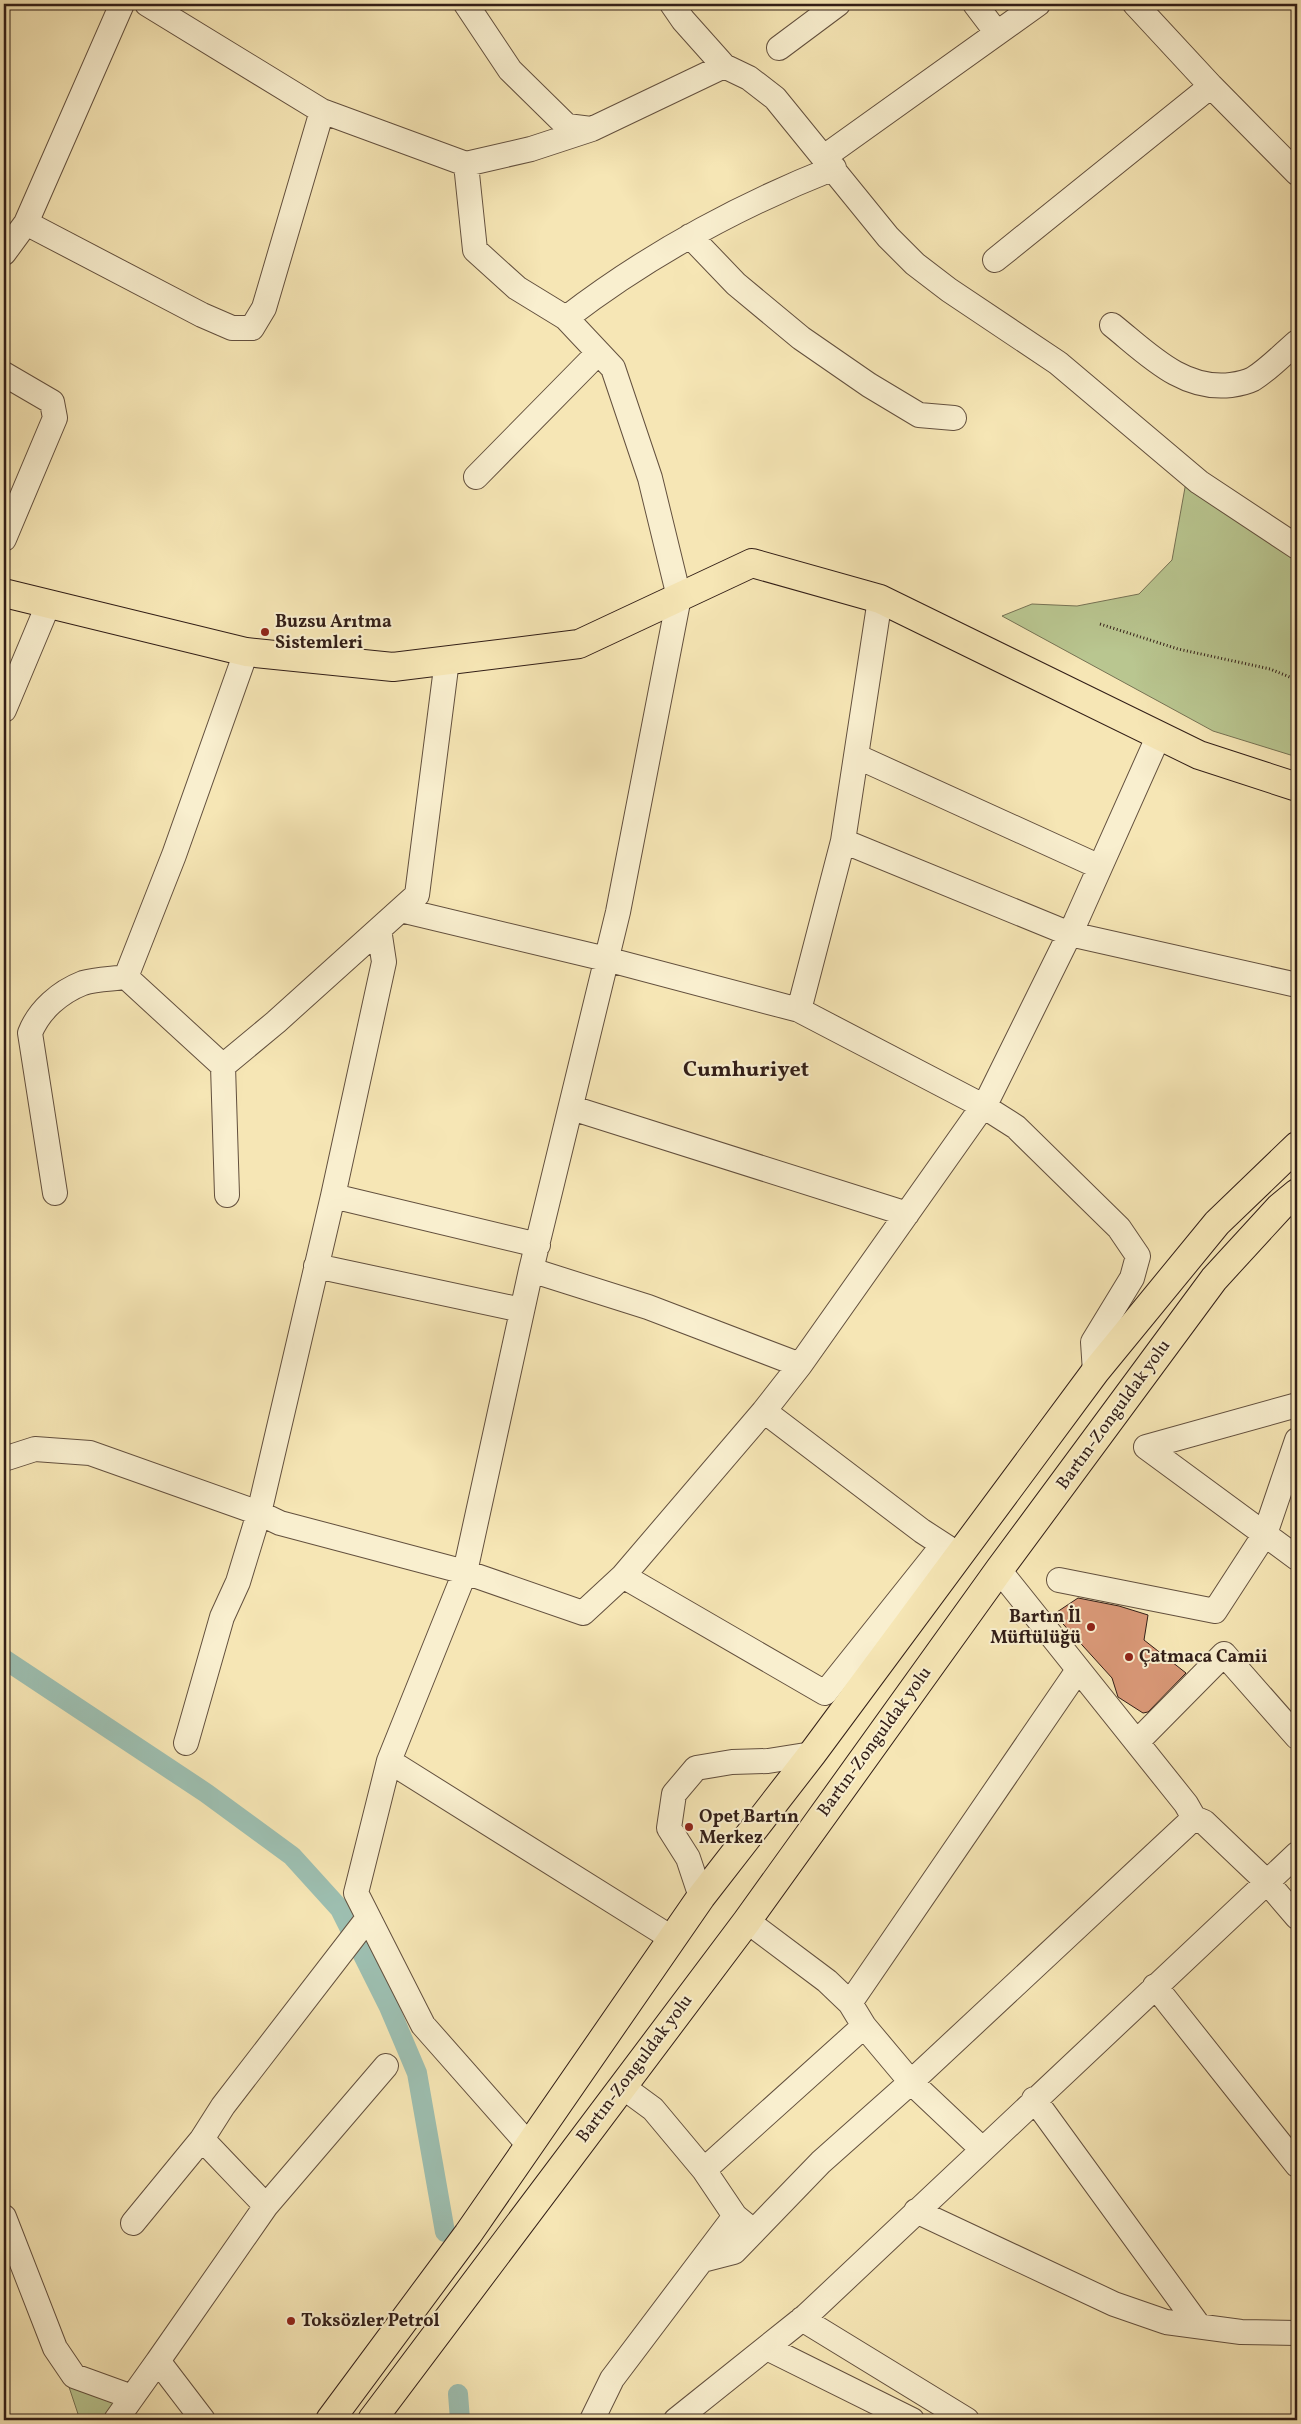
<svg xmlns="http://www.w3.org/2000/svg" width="1301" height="2424" font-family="Vollkorn,serif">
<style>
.green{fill:#b9c690;stroke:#767254}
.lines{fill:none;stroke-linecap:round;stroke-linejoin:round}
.canal{stroke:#9dbfb1;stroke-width:20}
.building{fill:#d99877;stroke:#321e17}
.minor-casing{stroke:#63503e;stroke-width:26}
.major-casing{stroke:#321e17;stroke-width:30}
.highway-casing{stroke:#321e17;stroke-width:30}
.path{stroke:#321e17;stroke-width:3;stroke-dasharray:1 2.5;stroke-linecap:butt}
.minor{stroke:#f9efcf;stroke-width:24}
.major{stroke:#f6e6b5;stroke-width:28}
.highway{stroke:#f6e6b5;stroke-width:28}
.poi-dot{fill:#8f2418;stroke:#f9efcf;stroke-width:2}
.labels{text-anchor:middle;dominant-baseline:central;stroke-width:4;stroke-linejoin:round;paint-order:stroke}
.poi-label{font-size:18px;font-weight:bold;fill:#321e17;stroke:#f9efcf;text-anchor:start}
.street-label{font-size:18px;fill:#321e17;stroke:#f9efcf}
.district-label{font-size:22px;font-weight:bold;fill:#321e17;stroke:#f9efcf}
</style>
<rect width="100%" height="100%" fill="#f6e6b5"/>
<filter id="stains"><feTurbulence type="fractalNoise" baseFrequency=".004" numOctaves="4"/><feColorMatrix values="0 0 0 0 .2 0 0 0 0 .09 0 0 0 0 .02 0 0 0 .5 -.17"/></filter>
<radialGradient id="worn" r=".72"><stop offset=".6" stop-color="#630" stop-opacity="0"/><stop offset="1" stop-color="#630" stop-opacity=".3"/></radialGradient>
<path class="green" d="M1186,482L1297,555V757L1213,731L1002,616L1032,604L1077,606L1139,594L1172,560Z
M67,2381L115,2404L106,2420H80Z"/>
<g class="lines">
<path class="canal" d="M4,1659L206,1793L292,1856L340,1909L389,2007L417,2073L445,2232
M458,2394L460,2420"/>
</g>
<path class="building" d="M1078,1598L1119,1606L1148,1615L1144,1640L1186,1673L1148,1712L1143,1713L1118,1697L1112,1678L1054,1614Z"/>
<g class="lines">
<g class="minor-casing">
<path id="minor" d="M147,4L322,111L466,164L531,149L592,129L724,66
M466,4L510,70L567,126L591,129
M672,4L683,20L724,66L749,78L775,98L888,237L915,264L949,290L1058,363L1199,482L1297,547
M975,4L997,33
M1135,4L1211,86L1297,173
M779,48L838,4
M824,157L1038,4
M466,164L475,250L517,288L566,318L613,368L650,478L679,597L618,912L531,1270L465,1572L389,1761L356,1893L423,2025L528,2144
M26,223L202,315L232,328H252L264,308L322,111
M690,236L736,284L801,338L869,385L919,415L954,418
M4,253L26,223L122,4
M995,260L1211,86
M566,318C648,255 738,206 834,168
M1112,325C1147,353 1182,391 1231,385C1238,384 1247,382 1253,379C1269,369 1283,354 1297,342
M4,374L52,402L55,418L4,539
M476,477L598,353
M880,599L843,841L1070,934L1297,985
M246,652L174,855L126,977L223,1066L276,1022L417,895L447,660
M4,710L48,605
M856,756L1100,867
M843,841L799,1010L983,1106L1016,1127L1119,1228L1138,1256L1132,1278L1093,1342L1095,1372
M401,910L606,959L799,1010
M223,1066L227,1195
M572,1108L907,1214
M55,1193L30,1033C39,1010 60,992 83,983C96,979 113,979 126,977
M333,1196L538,1245
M316,1266L522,1310
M531,1270L648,1307L800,1365L764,1411L922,1531L959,1555
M800,1365L988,1099L1076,921L1159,735
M1146,1447L1297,1558
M1146,1447L1297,1405
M4,1459L35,1449L90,1453L259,1513L280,1523L465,1572L583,1613L623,1576L764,1411
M999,1570L1186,1804L1194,1818L1204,1822L1267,1882L1297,1917
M623,1576L825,1693L943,1545
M1059,1580L1215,1611L1265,1534L1297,1440
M1137,1742L1224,1654L1297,1737
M186,1743L222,1617L238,1582L259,1513L333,1196L384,962L379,929
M389,1761L662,1932
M701,1897L688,1858L669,1828L674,1794L696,1768L732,1762L768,1761L812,1754
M747,1921L827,1981L850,2003L864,2026L911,2082L982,2149
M1155,1986L1297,2165
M850,2003L1078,1670
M623,2087L653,2109L704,2170L735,2216L746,2225
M1034,2099L1199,2326
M704,2170L864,2026
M266,2206L202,2139L223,2106L368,1918
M916,2211L1114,2304L1166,2322L1241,2332L1297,2333
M4,2217L55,2348L74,2376L132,2397
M133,2223L202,2139
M703,2260L734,2252L821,2162L911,2082L1194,1818
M802,2319L967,2420
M767,2348L912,2420
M158,2361L266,2206L386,2066
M116,2420L158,2361L203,2420
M592,2420L612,2379L735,2216
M676,2420L806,2316L1297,1854"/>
</g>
<g class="major-casing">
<path id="major" d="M4,593L246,652L393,667L579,644L752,563L880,599L1199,755L1297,787"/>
</g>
<g class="highway-casing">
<path id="highway" d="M330,2420L468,2234L701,1897L812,1754L1095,1372L1217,1223L1297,1146
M372,2420L747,1921L999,1570L1214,1279L1280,1207L1297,1193"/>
</g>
<path class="path" d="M1100,624L1178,649L1270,669L1297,680"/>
<use href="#minor" class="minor"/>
<use href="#major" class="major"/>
<use href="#highway" class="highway"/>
</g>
<g class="poi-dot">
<circle cx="265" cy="632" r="5"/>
<circle cx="1091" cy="1627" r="5"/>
<circle cx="1129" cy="1657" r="5"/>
<circle cx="689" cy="1827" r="5"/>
<circle cx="291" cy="2321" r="5"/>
</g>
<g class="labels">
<g class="poi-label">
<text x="275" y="622">Buzsu Arıtma<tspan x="275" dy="21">Sistemleri</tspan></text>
<text x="1081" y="1617" text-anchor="end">Bartın İl<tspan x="1081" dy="21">Müftülüğü</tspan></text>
<text x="1139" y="1657">Çatmaca Camii</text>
<text x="699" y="1817">Opet Bartın<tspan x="699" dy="21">Merkez</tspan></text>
<text x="301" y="2321">Toksözler Petrol</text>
</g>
<g class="street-label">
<text transform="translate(1114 1415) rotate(-54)">Bartın-Zonguldak yolu</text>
<text transform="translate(875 1742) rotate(-54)">Bartın-Zonguldak yolu</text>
<text transform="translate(635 2069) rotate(-53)">Bartın-Zonguldak yolu</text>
</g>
<g class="district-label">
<text x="746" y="1070">Cumhuriyet</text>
</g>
</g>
<rect width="1301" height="2424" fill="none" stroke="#f6e6b5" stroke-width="20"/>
<rect x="5" y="5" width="1291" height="2414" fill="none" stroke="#321e17" stroke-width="2.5"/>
<rect x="10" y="10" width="1281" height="2404" fill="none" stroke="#321e17"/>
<rect width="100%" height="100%" filter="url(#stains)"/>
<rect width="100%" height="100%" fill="url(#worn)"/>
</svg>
